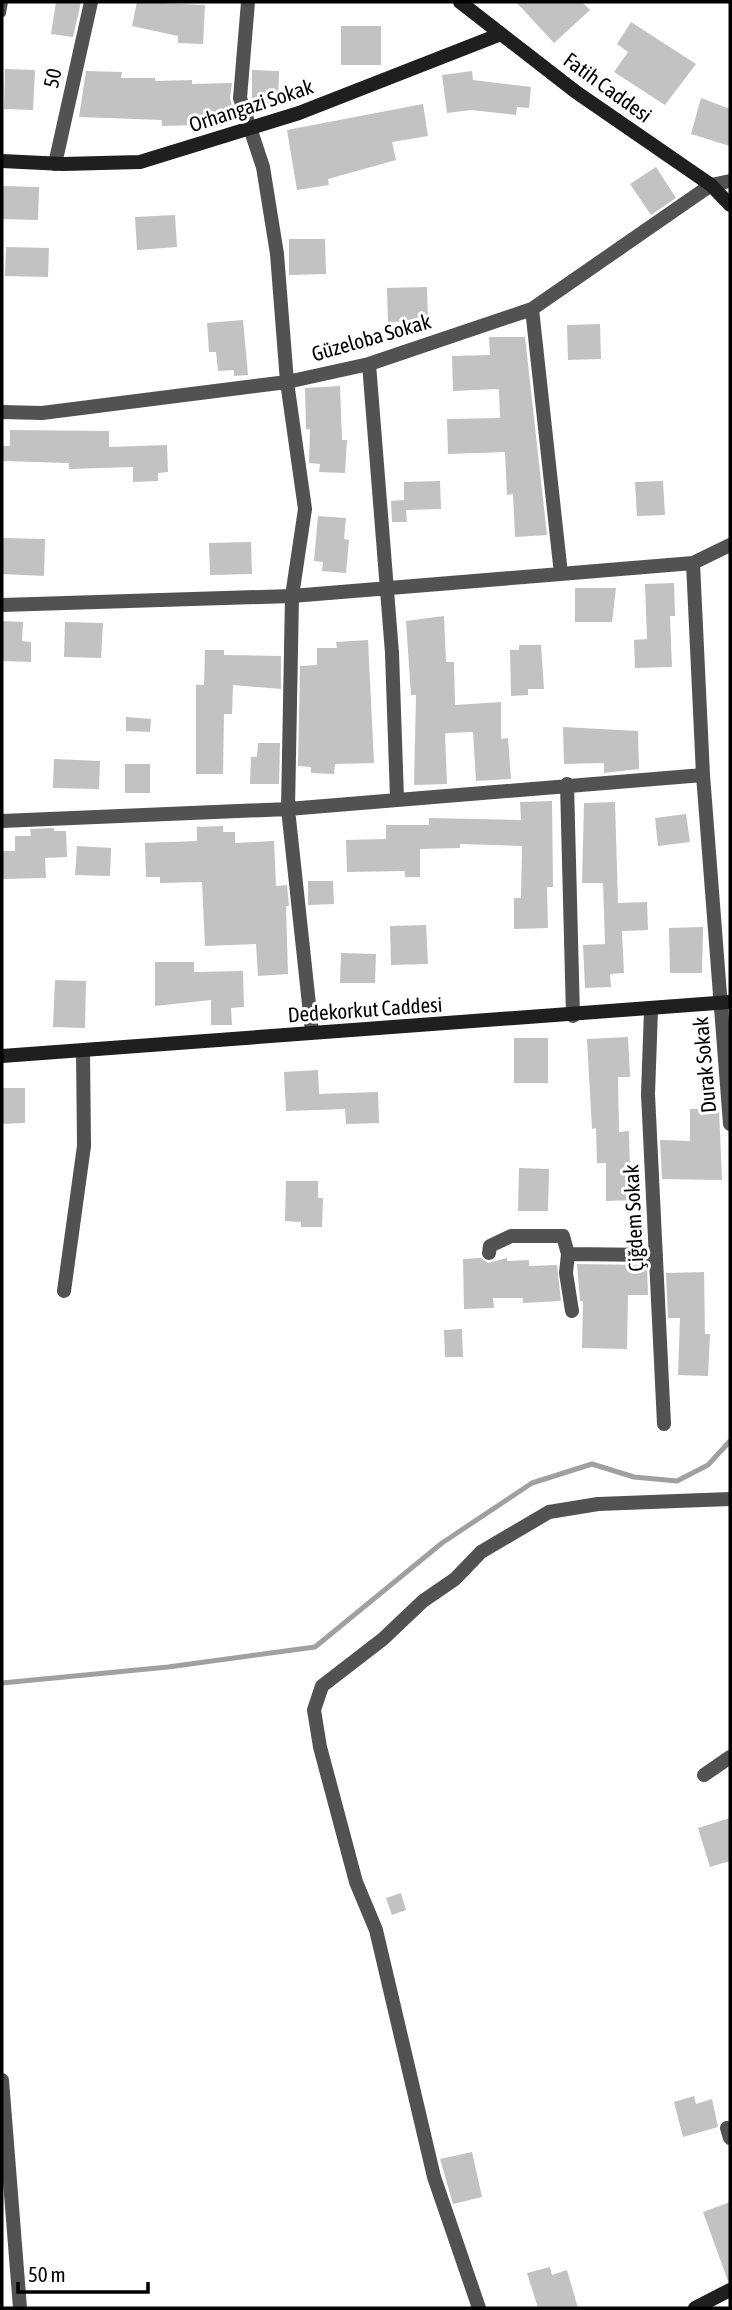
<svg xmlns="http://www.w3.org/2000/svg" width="732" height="2310" font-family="'Asap Condensed',sans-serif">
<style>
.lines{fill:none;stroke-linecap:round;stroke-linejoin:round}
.stream{stroke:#a0a0a0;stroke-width:5}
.building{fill:#c2c2c2}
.lane{stroke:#525252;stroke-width:8}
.street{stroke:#525252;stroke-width:14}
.secondary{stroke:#1f1f1f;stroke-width:14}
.labels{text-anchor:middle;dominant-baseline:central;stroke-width:6;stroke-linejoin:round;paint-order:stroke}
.street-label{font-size:21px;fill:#000;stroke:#fff}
</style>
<rect width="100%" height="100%" fill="#fff"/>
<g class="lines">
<path class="stream" d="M2,1683L168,1667L315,1647L442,1543L532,1483L592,1464L634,1477L677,1481L708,1465L730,1441"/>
</g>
<path class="building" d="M56,2H81L73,37L51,34Z
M137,2L205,5L203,44L178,43V36L132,26Z
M516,2H582L590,10L554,43Z
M631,22L696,64L665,105L614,72L628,52L617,44Z
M341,26H381V65H341Z
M5,69L35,70L33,110L4,109Z
M252,70L279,71L278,104L252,103Z
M86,71L122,72L121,78H155V81L192,80V84L232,83L230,98L234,114L193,115V125L162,126V120L79,117Z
M472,71L473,80L531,87L529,108L517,107L516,115L471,110L447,113L442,75Z
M701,98L730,109V146L691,134Z
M423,104L428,136L392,142L396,160L328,179L329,185L297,190L287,130Z
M656,167L676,198L651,215L630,184Z
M2,186L39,187L38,220L2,219Z
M175,215L177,247L137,250L135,217Z
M289,239H325L326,274L289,275Z
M6,247L49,248L48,277L5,276Z
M427,287L428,321L388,322L387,288Z
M243,320L248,375L234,376V370L218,371L216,352H209L207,323Z
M600,324L601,359L568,360L567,325Z
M489,337H525L547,535L515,537L513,494L507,495L505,452L448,454L447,419L500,418L499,389L453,391L452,356L490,355Z
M340,386L342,440H347L345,473L319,472L320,464L309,463L310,429H306L305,388Z
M10,430L109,431V447L167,445L168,472L158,473V481L133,482V467L69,469V463L2,461V446H10Z
M440,481L441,509L406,510L407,522H392L391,501L404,500V482Z
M663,481L665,515L637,516L635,482Z
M318,516L346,518L344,539L349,540L346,573L322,571L323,562L314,561Z
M2,538L45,539L44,576L2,574Z
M251,542L252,574L210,575L209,543Z
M674,583L675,616H670L672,667L635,668L634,640L647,639L645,584Z
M575,588H616L612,622H575Z
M444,616L446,662H454L455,705L501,702V739L508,738L511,779L476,781L473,732L445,733L447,784L414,785L416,695H411L406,621Z
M2,621L23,622L22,641L31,642V662L2,661Z
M65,622L103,623L101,658L64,657Z
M368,640L374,763L335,764L334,774L311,773V767L298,766L300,666L317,665V648H337L336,642Z
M519,645H541L544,689H528V695L511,696L510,650H519Z
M205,650H224V655L281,656V689L233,685L232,714H224L223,774H196V685H204Z
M126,717L151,719L150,732L126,731Z
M563,727L638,731L639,769L604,773V763L564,764Z
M258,743H280L279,784H250L251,757H257Z
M54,759L100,761L99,789L53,788Z
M125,764H150V793H125Z
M552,801L553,887H547L548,928L514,929V898H521L522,846L460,844V848L420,849V877H405V871L347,872L346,840L386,839V825H429V818L521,820L520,802Z
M615,802L618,903L647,902L648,930L622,931L624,973L610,974L611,987L585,988L583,945L605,944L603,883H582L584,803Z
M686,814L690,842L658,846L655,818Z
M223,826V832H235V843L274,841L276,886L287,885L289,906H286L288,974L258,976L256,944L205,946L202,882L160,883V877H146L145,843L197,841V827Z
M54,828V831H66L67,857L45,858L46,878L2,879V851H15V836H31L30,829Z
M77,846L111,848L110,876L75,875Z
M308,881H333L334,904L308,905Z
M426,925L428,964L391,965L390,926Z
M703,927L702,973H670L669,928Z
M341,953L376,954L375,983H340Z
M155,962H194V972L243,971L244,1007L231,1008L232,1025H211V1000L155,1006Z
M55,980L86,981L85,1028L53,1027Z
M628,1037L630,1077H618L619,1132L629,1131L630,1172H635L636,1200L606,1201V1163H597L596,1128L592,1129L587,1039Z
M514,1038H548V1083H514Z
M318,1070L319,1094L378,1092L379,1123L346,1124L345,1109L286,1111L284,1072Z
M2,1088H25V1123L2,1124Z
M690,1109H719L722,1180L662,1179L660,1140L690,1141Z
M519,1168L549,1169L548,1211H518Z
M286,1181H318V1198H323L322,1227H301V1222L285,1221Z
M481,1258L488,1263L507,1258V1261L529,1260V1266L557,1265L561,1301L523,1303V1298H493L494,1308L464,1309L463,1259Z
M577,1264L647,1265L648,1295H628L627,1349L582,1348L583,1301H580Z
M704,1272L705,1334H710L708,1376L678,1375L680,1318H668L666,1273Z
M462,1329L463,1357H445L444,1330Z
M730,1818V1861L710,1867L698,1828Z
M401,1893L406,1910L392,1915L386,1898Z
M694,2096L696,2104L712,2099L718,2127L683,2137L674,2102Z
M472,2152L482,2197L453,2204L440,2159Z
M730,2202V2280L728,2281L703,2212Z
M550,2267L552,2275L567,2270L578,2308H538L527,2273Z"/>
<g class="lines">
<path class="lane" d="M2,13L4,2"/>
<path class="street" d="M248,2L240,98L263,167L277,254L287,382L305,509L292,596L288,809L312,1032
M55,164L91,2
M532,309L561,574
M369,364L392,653L397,798
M2,412L42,413L287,382L369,364L532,309L711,185L730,181
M693,563L703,775L730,1124
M2,605L292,596L524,577L693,563L730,545
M567,784L573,1016
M2,821L288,809L703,775
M651,1010L648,1094L664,1424
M489,1253L490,1246L511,1236H563L568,1254L656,1255
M568,1254L566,1273L572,1311
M64,1291L84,1146L83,1051
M704,1775L730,1757
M2,2080L20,2308
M727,2128L730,2138
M479,2308L434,2177L376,1930L356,1882L320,1747L314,1710L322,1686L383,1639L423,1601L455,1579L481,1552L549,1512L598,1504L730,1499"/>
<path class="secondary" d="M460,2L576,92L711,185L730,205
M2,161L63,164L140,162L299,113L501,34
M2,1056L730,1002
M695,2308L730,2290"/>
</g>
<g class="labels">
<g class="street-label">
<text transform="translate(52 78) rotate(-78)">50</text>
<text transform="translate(608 87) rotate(36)">Fatih Caddesi</text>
<text transform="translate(251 105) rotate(-18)">Orhangazi Sokak</text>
<text transform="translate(371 337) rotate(-16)">Güzeloba Sokak</text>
<text transform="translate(365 1009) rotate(-4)">Dedekorkut Caddesi</text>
<text transform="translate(704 1065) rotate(-95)">Durak Sokak</text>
<text transform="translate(633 1218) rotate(-93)">Çiğdem Sokak</text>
</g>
</g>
<rect width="732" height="2310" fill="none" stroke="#000000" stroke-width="7"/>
<path d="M18 2282v10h130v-10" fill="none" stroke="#000000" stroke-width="3.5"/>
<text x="28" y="2282" font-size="21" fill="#000000" stroke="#ffffff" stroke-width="5" paint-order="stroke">50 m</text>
</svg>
